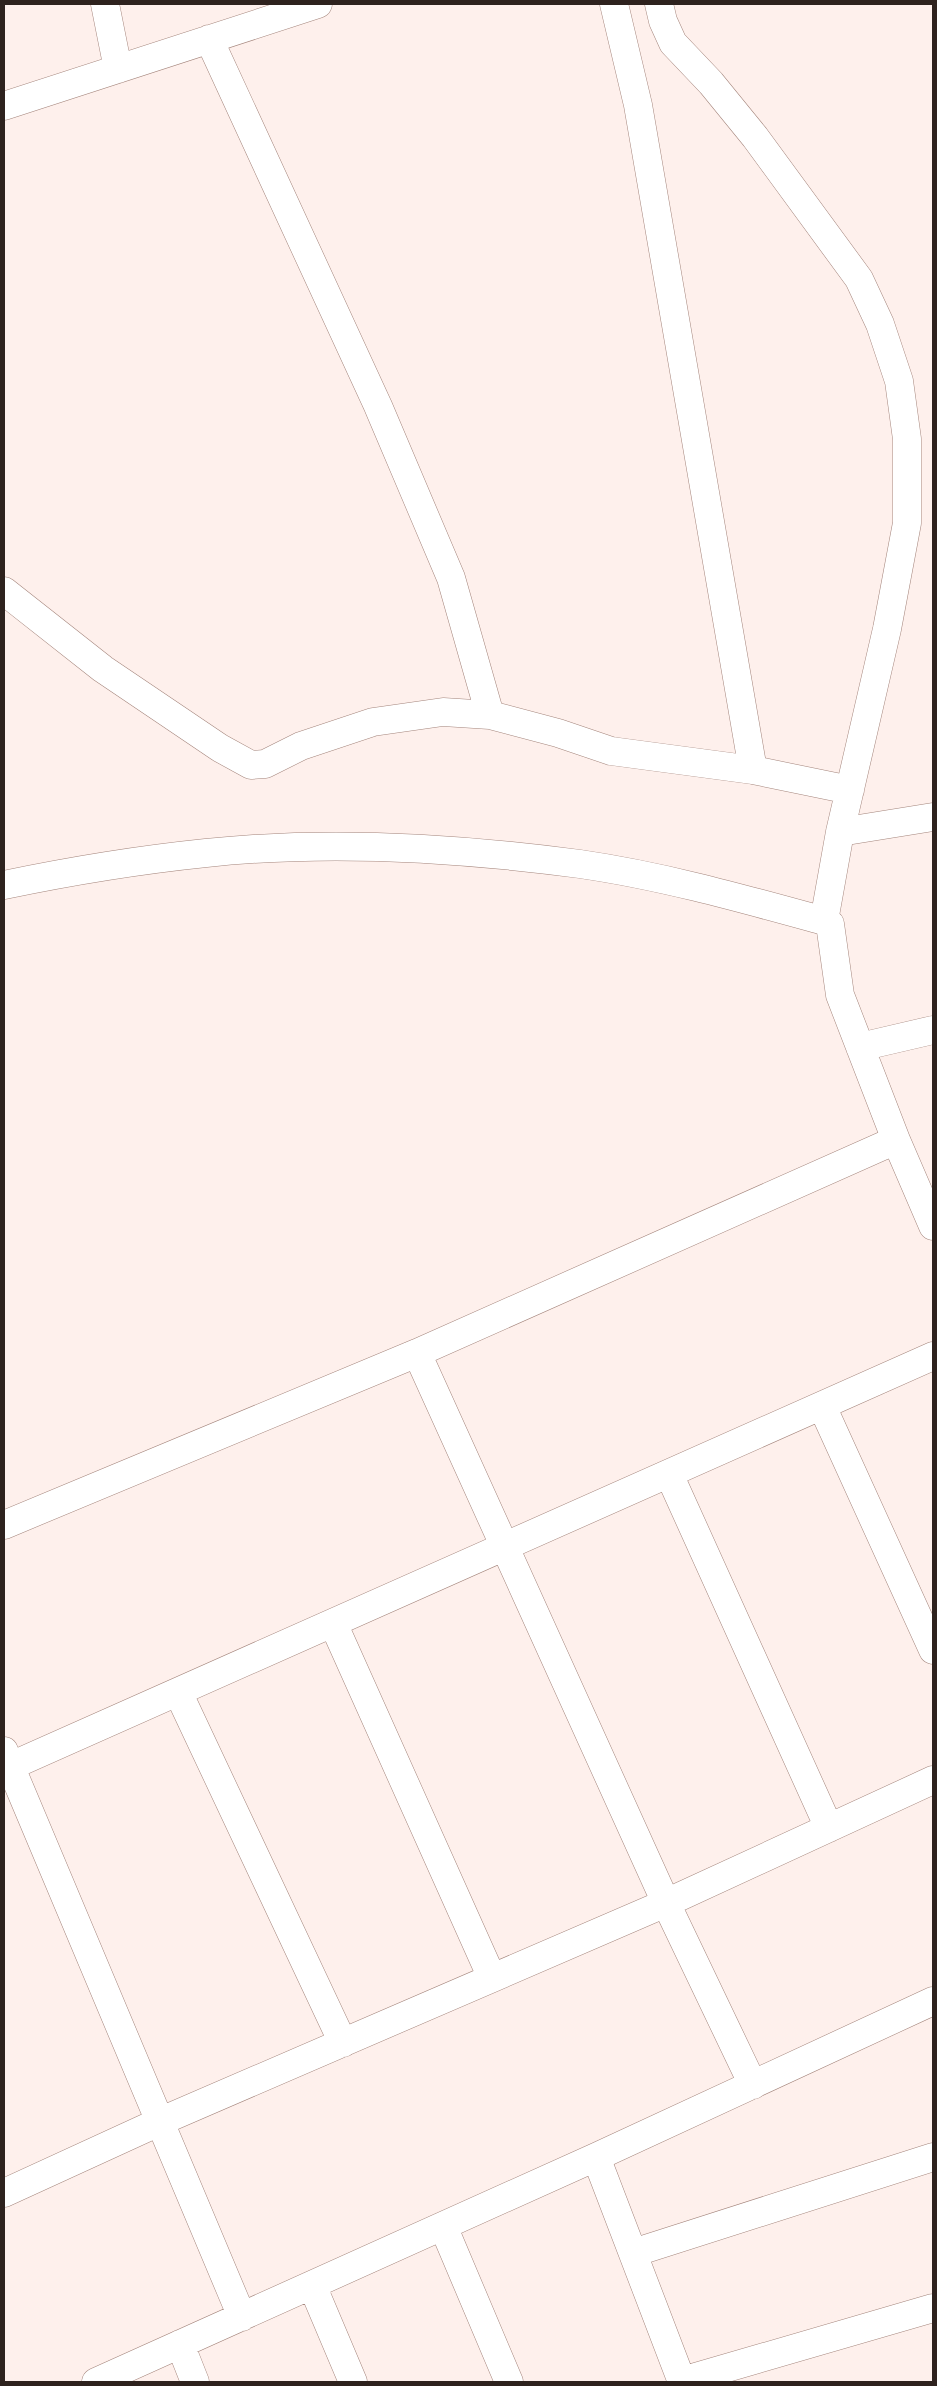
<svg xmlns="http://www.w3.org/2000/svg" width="937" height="2386" font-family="'Noto Serif',serif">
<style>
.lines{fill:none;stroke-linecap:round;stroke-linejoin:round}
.minor-casing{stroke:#a4857c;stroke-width:29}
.minor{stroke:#fff;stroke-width:28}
</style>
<rect width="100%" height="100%" fill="#fef0ec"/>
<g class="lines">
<g class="minor-casing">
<path id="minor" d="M105,4L118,69
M614,4L638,105L753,770
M659,4L663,21L673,43L711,83L755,137L859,279L880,324L899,381L907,439V523L887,629L840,832L824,921L830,924L840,995L896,1140L933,1226
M209,39L378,406L451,578L490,715
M4,106L318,4
M4,591L103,669L220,748L251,765L265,764L301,746L373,722L443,712L490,715L558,733L611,751L753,770L850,790
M840,832L933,817
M4,885C71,871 138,860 206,853C327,840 460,848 580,864C663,876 744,899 824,921
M860,1047L933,1030
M417,1353L666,1903L753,2085
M822,1406L933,1650
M669,1474L829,1828
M4,1525L417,1353L896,1140
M333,1623L492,1978
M178,1692L343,2043
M4,1751L242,2317
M4,1769L933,1356
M596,2157L682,2382
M4,2193L159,2122L666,1903L933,1780
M443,2226L509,2382
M633,2253L933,2157
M312,2285L353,2382
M180,2344L195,2382
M682,2381L933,2308
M96,2382L596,2157L933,2001"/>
</g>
<use href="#minor" class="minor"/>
</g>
<rect width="937" height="2386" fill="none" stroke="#2e221e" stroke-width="10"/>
</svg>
